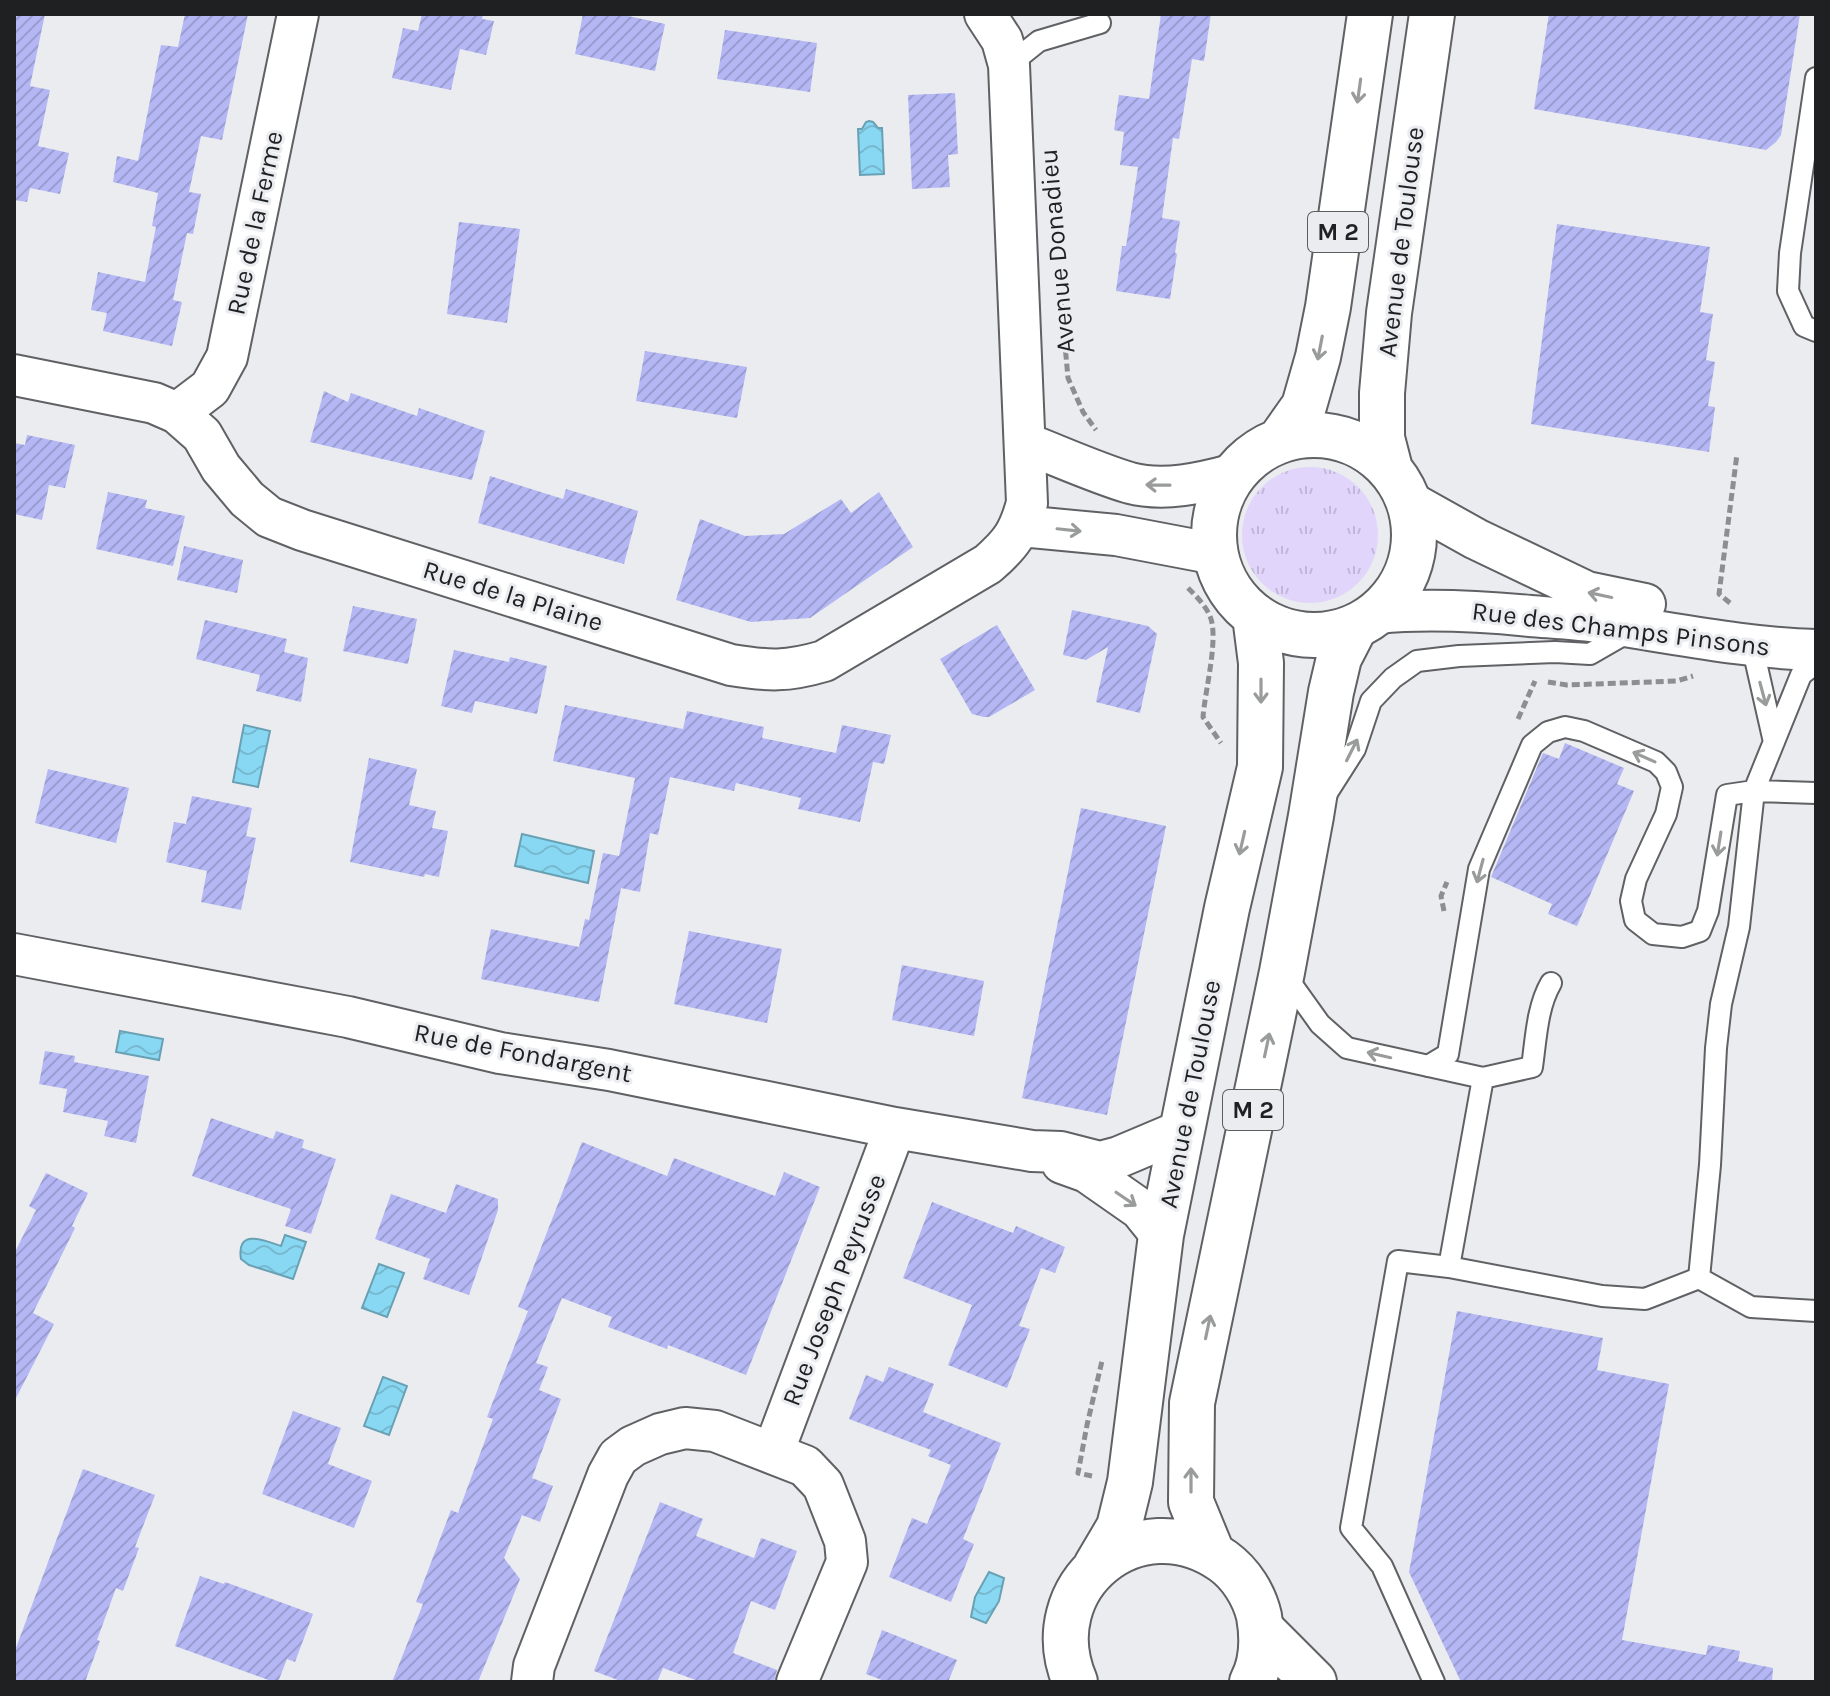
<svg xmlns="http://www.w3.org/2000/svg" width="1830" height="1696" font-family="Karla,sans-serif">
<style>
.grass{fill:url(#grass-tufts)}
.water{fill:url(#water-waves);stroke:#69a1b4;stroke-width:2}
.building{fill:url(#building-hatch)}
.lines{fill:none;stroke-linecap:round;stroke-linejoin:round}
.service-casing{stroke:#606164;stroke-width:24}
.minor-casing{stroke:#606164;stroke-width:44}
.tertiary-casing{stroke:#606164;stroke-width:48}
.primary-casing{stroke:#606164;stroke-width:48}
.path{stroke:#8d8e90;stroke-width:5;stroke-dasharray:8 4;stroke-linecap:butt}
.service{stroke:#fff;stroke-width:20}
.minor{stroke:#fff;stroke-width:40}
.tertiary{stroke:#fff;stroke-width:44}
.primary{stroke:#fff;stroke-width:44}
.oneway{stroke:#9a9b9b}
.labels{text-anchor:middle;dominant-baseline:central;stroke-width:6;stroke-linejoin:round;paint-order:stroke}
.shield{fill:#eaecef;stroke:#5c5d5f;stroke-width:2}
.shield-label{font-size:24px;font-weight:bold;fill:#1f2021}
.street-label{font-size:26px;fill:#1f2021;stroke:#eaecef}
</style>
<defs>
<pattern id="grass-tufts" width="24" height="20" patternUnits="userSpaceOnUse" patternTransform="scale(2)"><rect width="24" height="20" fill="#e2d5fb"/><path d="M3 7l-1-3M5 7V3M7 7l1-3M15 17l-1-3M17 17v-4M19 17l1-3" fill="none" stroke="#c1b7d7"/></pattern>
<pattern id="water-waves" width="16" height="10" patternUnits="userSpaceOnUse" patternTransform="scale(2)"><rect width="16" height="10" fill="#89d8f3"/><path d="M0 5q4-4 8 0t8 0" fill="none" stroke="#76b9d0"/></pattern>
<pattern id="building-hatch" width="6" height="6" patternUnits="userSpaceOnUse" patternTransform="scale(2)"><rect width="6" height="6" fill="#b4b7f4"/><path d="M-1 1l2-2M0 6l6-6M5 7l2-2" fill="none" stroke="#9a9dd1"/></pattern>
</defs>
<rect width="100%" height="100%" fill="#eaecef"/>
<path class="grass" d="M1242 535a68 68 0 1 1 136 0a68 68 0 1 1-136 0Z"/>
<path class="water" d="M869,121L873,122L878,128H882L884,174L860,175L858,129H862L866,122Z
M244,725L270,731L258,787L233,782Z
M522,834L594,851L588,883L515,866Z
M120,1031L163,1039L159,1060L116,1052Z
M285,1235L306,1242L293,1279L249,1265L241,1259C236,1228 264,1240 281,1246Z
M379,1264L404,1273L387,1317L362,1308Z
M383,1377L407,1386L389,1435L364,1426Z
M989,1572L1004,1578L999,1601L986,1623L971,1617L975,1597Z"/>
<path class="building" d="M14,14H45L30,86L50,90L38,146L69,153L60,194L30,188L27,202L14,200Z
M185,14H248L222,140L201,136L189,192L201,194L193,234L187,233L173,300L182,302L172,346L103,331L107,313L91,310L98,272L145,282L156,227L152,226L158,193L113,182L117,156L138,161L161,45L178,47Z
M422,14H483L482,19L494,21L486,55L460,49L451,90L392,78L403,28L418,31Z
M583,14H619L665,24L655,71L575,54Z
M1161,14H1211L1204,61L1192,59L1179,139L1173,138L1162,218L1180,221L1175,253L1177,254L1170,299L1116,291L1122,246H1126L1138,167L1120,165L1124,132L1114,130L1119,95L1149,99Z
M1549,14H1800L1781,135L1776,142L1766,150L1534,109Z
M725,30L817,43L810,92L717,79Z
M955,93L958,154L948,155L950,187L912,189L908,95Z
M459,222L520,229L507,323L447,314Z
M1557,224L1710,247L1700,312L1713,314L1706,360L1715,362L1708,406L1715,407L1709,452L1531,424Z
M645,351L747,367L737,418L636,401Z
M324,391L348,402L351,393L417,416L419,408L485,431L472,480L310,442Z
M27,435L75,445L65,488L49,485L42,520L14,514V443L25,445Z
M490,476L563,499L566,489L638,511L624,564L478,523Z
M108,492L147,500L145,508L185,516L173,566L96,549Z
M879,492L913,547L810,618L751,622L676,600L700,519L745,536L784,534L841,499L851,513Z
M184,546L243,560L237,593L177,580Z
M353,606L417,619L408,664L343,651Z
M1072,610L1148,626L1157,634L1140,713L1096,702L1108,647L1086,660L1063,655Z
M205,620L287,639L284,652L308,658L301,702L256,691L260,675L196,659Z
M997,625L1035,690L989,717H984L972,714L940,659Z
M454,650L509,662L510,657L547,666L537,714L475,701L472,713L441,706Z
M565,705L683,729L687,711L764,727L762,738L836,753L842,725L891,735L884,764L873,762L860,822L798,809L801,798L736,783L734,791L670,777L658,835L650,833L640,892L621,888L599,1002L481,979L491,929L579,947L585,919L589,920L603,853L619,856L635,778L553,761Z
M1565,743L1624,768L1617,784L1634,791L1577,926L1548,914L1552,904L1491,877L1543,753L1559,759Z
M369,758L417,769L409,805L436,811L432,828L448,831L439,877L425,874L424,877L350,862Z
M48,769L129,788L116,843L35,823Z
M192,796L252,808L246,836L256,838L241,910L201,902L207,871L166,862L174,822L186,824Z
M1081,808L1166,826L1107,1115L1022,1098Z
M689,931L782,949L767,1023L674,1004Z
M902,965L984,981L974,1036L892,1020Z
M45,1051L75,1056L74,1062L149,1076L136,1143L104,1136L108,1121L63,1112L67,1089L39,1084Z
M211,1118L273,1139L276,1131L304,1140L302,1148L336,1159L311,1234L285,1226L291,1209L192,1176Z
M582,1142L667,1176L674,1158L775,1196L784,1172L820,1187L746,1375L668,1345L667,1349L608,1327L612,1317L562,1298L536,1363L548,1367L539,1390L561,1399L532,1478L553,1486L540,1522L522,1515L504,1558L520,1579L478,1682H392L423,1604L416,1602L451,1510L458,1513L493,1419L487,1417L528,1311L518,1307Z
M46,1173L88,1193L72,1226L75,1228L33,1313L54,1324L14,1402V1254L36,1210L29,1206Z
M456,1184L498,1199V1210L469,1295L423,1279L430,1259L375,1239L391,1194L446,1213Z
M932,1202L1013,1233L1016,1226L1065,1247L1055,1273L1041,1268L1019,1326L1030,1329L1007,1388L948,1365L972,1305L903,1278Z
M1457,1311L1603,1338L1597,1370L1669,1384L1622,1640L1706,1655L1708,1645L1740,1651L1738,1661L1773,1668L1772,1682H1461L1409,1572Z
M889,1367L934,1384L923,1412L1001,1443L963,1539L974,1544L951,1602L889,1577L912,1518L927,1524L951,1465L928,1456L931,1450L849,1419L866,1375L883,1382Z
M293,1411L341,1428L328,1464L372,1481L354,1528L262,1494Z
M83,1469L155,1495L135,1547L139,1548L123,1591L116,1588L97,1640L100,1641L85,1682H14V1653Z
M660,1502L703,1519L696,1536L754,1558L761,1538L797,1551L775,1610L751,1601L733,1653L777,1670L774,1682H701L663,1668L657,1682H623L594,1671Z
M200,1576L224,1584L225,1582L313,1614L295,1662L287,1659L278,1682H274L175,1646Z
M882,1630L957,1660L948,1682H887L866,1674Z"/>
<g class="lines">
<g class="service-casing">
<path id="service" d="M1009,65L1039,41L1100,23
M1816,78L1790,253L1788,291L1804,326L1816,331
M1752,645L1774,742
M1327,793L1355,749L1371,701L1393,678L1417,661L1459,656L1555,652L1590,654L1630,631
M1285,975L1320,1024L1347,1048L1483,1078L1532,1067C1536,1039 1537,1007 1551,983
M1428,1066L1448,1054L1479,869L1532,745L1548,732L1565,727L1584,731L1656,762L1666,772L1672,787L1666,814L1636,879L1631,901L1635,920L1653,934L1682,937L1700,931L1708,911L1727,795L1754,791L1816,793
M1449,1267L1483,1078
M1699,1278L1710,1165L1716,1048L1721,1004L1739,927L1754,791L1801,675L1816,663
M1434,1682L1382,1566L1351,1528L1398,1261L1449,1267L1602,1296L1645,1299L1699,1278L1751,1307L1816,1311"/>
</g>
<g class="minor-casing">
<path id="minor" d="M14,375L154,403L177,413L202,435L221,468L247,499L269,517L302,530L731,665C768,671 787,672 824,661L988,564C1011,544 1019,533 1027,503L1009,65L1002,40L985,14
M177,413L210,388L227,357L298,14
M1025,443C1059,456 1096,473 1130,483C1164,492 1202,483 1235,474
M1408,501L1476,539L1587,592L1645,604
M1021,526L1116,535L1216,554
M1378,613C1429,608 1479,611 1530,616C1555,618 1579,619 1604,623C1674,633 1744,648 1816,650
M14,954L348,1017L500,1053L609,1070L895,1128L1032,1151L1061,1152L1100,1162L1119,1157L1183,1130
M1062,1163L1087,1172L1140,1209L1161,1235
M773,1453L895,1128
M532,1682L534,1666L608,1475L618,1457L633,1446L660,1434L685,1428L715,1431L805,1466L823,1485L845,1541L847,1562L797,1682"/>
</g>
<g class="tertiary-casing">
<path id="tertiary" d="M1261,1629L1314,1682"/>
</g>
<g class="primary-casing">
<path id="primary" d="M1214 535a100 100 0 1 1 200 0a100 100 0 1 1-200 0Z
M1280,440L1304,406L1318,357L1328,307L1370,14
M1390,469L1382,438V393L1389,313L1432,14
M1212,1553L1191,1502L1192,1403L1282,972L1311,816L1331,692L1339,658L1355,627
M1096,1566L1119,1527L1130,1482L1161,1235L1227,908L1260,767L1261,663L1255,616
M1075,1682C1034,1586 1138,1501 1223,1561C1241,1574 1254,1595 1259,1616C1263,1639 1263,1661 1252,1682"/>
</g>
<path class="path" d="M1058,268L1068,378L1083,412L1096,430
M1188,588C1197,597 1207,607 1211,619C1218,642 1205,691 1203,717L1221,743
M1730,603L1719,594L1737,454
M1548,682L1567,685L1677,681L1693,676
M1518,719L1535,681
M1444,911L1441,896L1447,882
M1092,1476L1078,1473L1087,1425L1102,1361"/>
<use href="#service" class="service"/>
<use href="#minor" class="minor"/>
<use href="#tertiary" class="tertiary"/>
<use href="#primary" class="primary"/>
</g>
<defs><path id="oneway-shaft" d="M-6 0H5M1.5-3L5.5 0L1.5 3" fill="none" stroke-width="1.6" stroke-linecap="round" stroke-linejoin="round" transform="scale(2)"/></defs>
<g class="oneway">
<use href="#oneway-shaft" transform="translate(1359 91) rotate(98)"/>
<use href="#oneway-shaft" transform="translate(1320 348) rotate(101)"/>
<use href="#oneway-shaft" transform="translate(1158 485) rotate(-179)"/>
<use href="#oneway-shaft" transform="translate(1069 530) rotate(6)"/>
<use href="#oneway-shaft" transform="translate(1600 595) rotate(-168)"/>
<use href="#oneway-shaft" transform="translate(1261 691) rotate(90)"/>
<use href="#oneway-shaft" transform="translate(1763 694) rotate(75)"/>
<use href="#oneway-shaft" transform="translate(1352 750) rotate(-63)"/>
<use href="#oneway-shaft" transform="translate(1644 757) rotate(-156)"/>
<use href="#oneway-shaft" transform="translate(1242 843) rotate(103)"/>
<use href="#oneway-shaft" transform="translate(1719 844) rotate(99)"/>
<use href="#oneway-shaft" transform="translate(1480 871) rotate(105)"/>
<use href="#oneway-shaft" transform="translate(1267 1045) rotate(-78)"/>
<use href="#oneway-shaft" transform="translate(1379 1055) rotate(-167)"/>
<use href="#oneway-shaft" transform="translate(1126 1199) rotate(34)"/>
<use href="#oneway-shaft" transform="translate(1208 1327) rotate(-78)"/>
<use href="#oneway-shaft" transform="translate(1191 1480) rotate(-90)"/>
</g>
<g class="labels">
<g class="shield">
<rect x="1308" y="212" width="60" height="40" rx="6"/>
<rect x="1223" y="1090" width="60" height="40" rx="6"/>
</g>
<g class="shield-label">
<text x="1338" y="232">M 2</text>
<text x="1253" y="1110">M 2</text>
</g>
<g class="street-label">
<text transform="translate(255 223) rotate(-78)">Rue de la Ferme</text>
<text transform="translate(1401 242) rotate(-83)">Avenue de Toulouse</text>
<text transform="translate(1057 251) rotate(-95)">Avenue Donadieu</text>
<text transform="translate(513 596) rotate(17)">Rue de la Plaine</text>
<text transform="translate(1621 629) rotate(7)">Rue des Champs Pinsons</text>
<text transform="translate(523 1053) rotate(11)">Rue de Fondargent</text>
<text transform="translate(1190 1094) rotate(-79)">Avenue de Toulouse</text>
<text transform="translate(834 1290) rotate(-69)">Rue Joseph Peyrusse</text>
</g>
</g>
<rect width="1830" height="1696" fill="none" stroke="#1f2021" stroke-width="32"/>
</svg>
